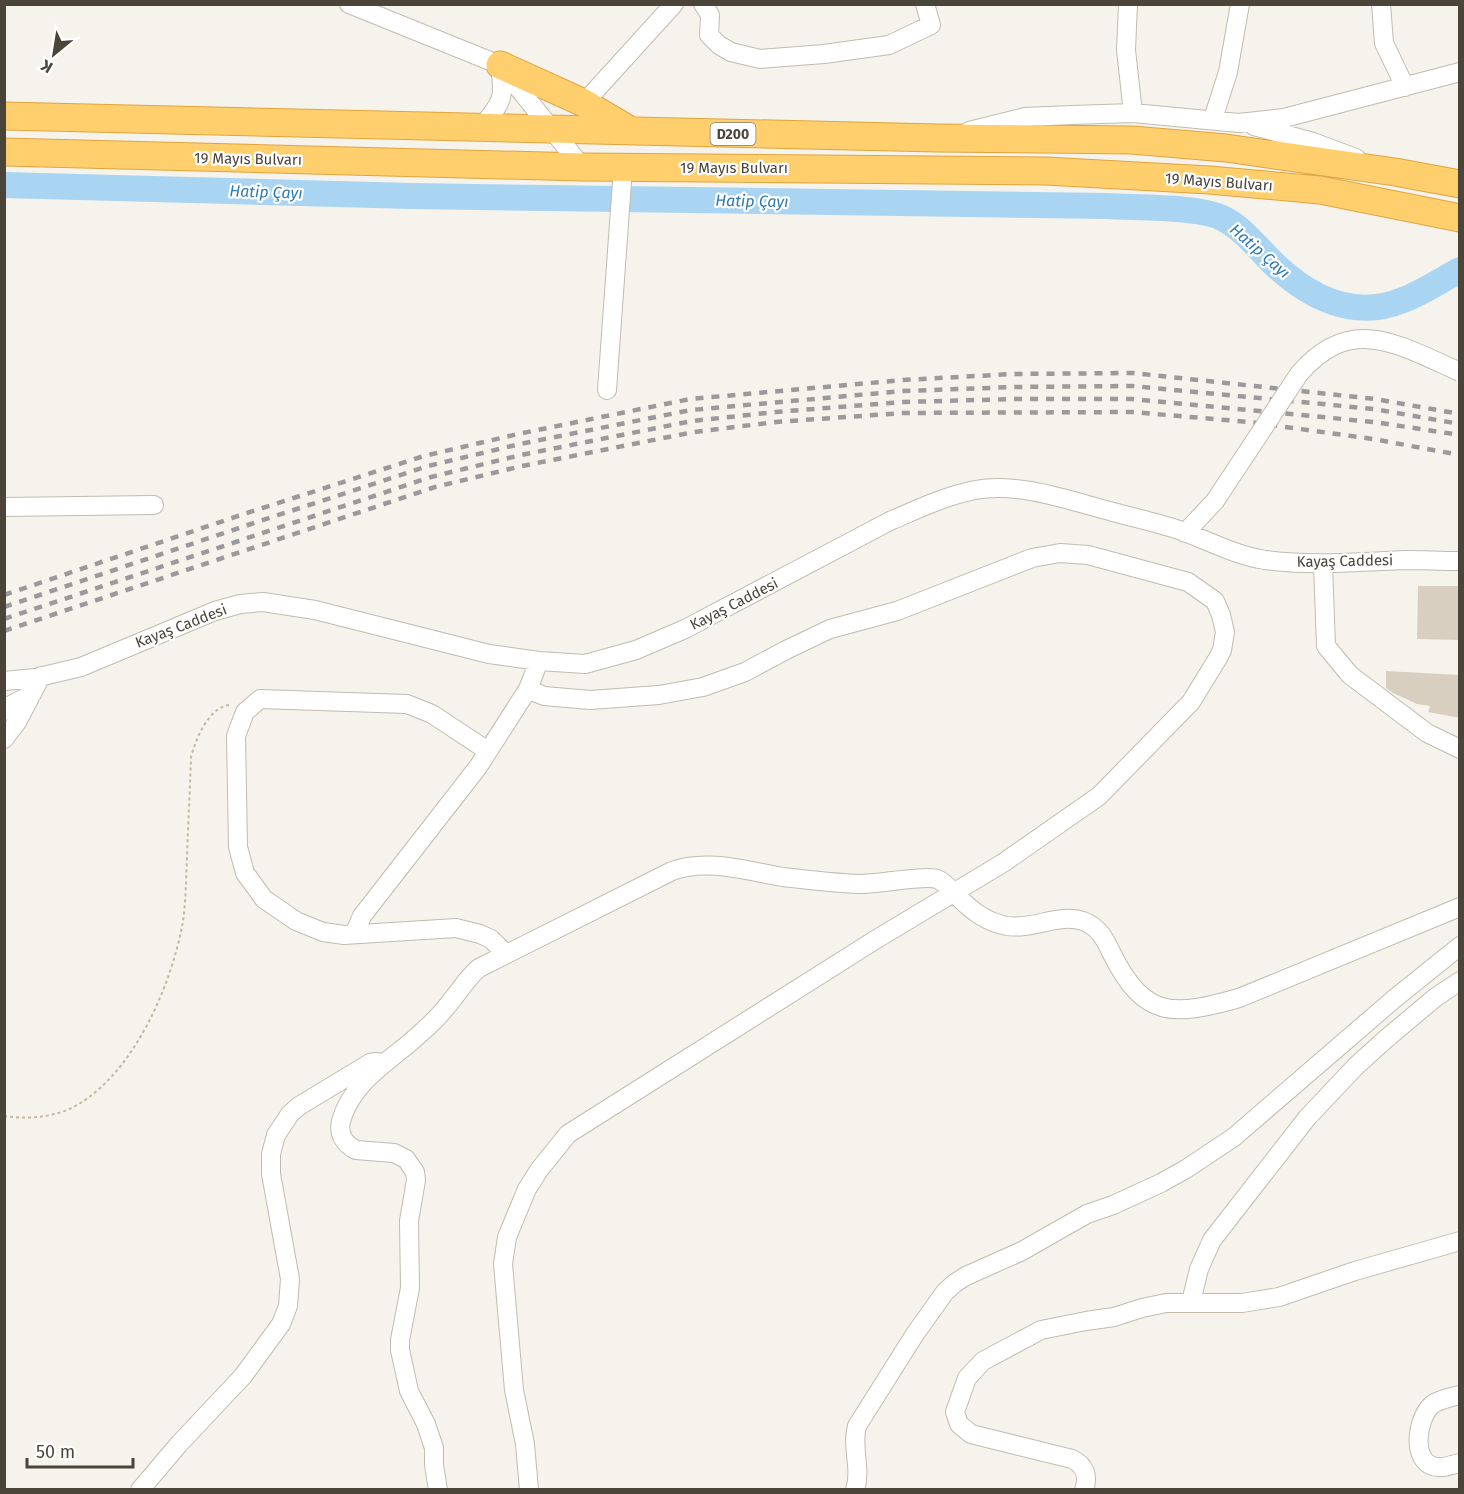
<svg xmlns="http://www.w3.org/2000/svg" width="1464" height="1494" font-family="'Fira Sans',sans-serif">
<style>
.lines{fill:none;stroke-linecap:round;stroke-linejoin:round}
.river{stroke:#a9d4f2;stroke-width:26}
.building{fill:#d8cfc1}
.minor-casing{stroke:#c2bbae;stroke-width:20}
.highway-casing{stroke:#e0a43c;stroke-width:29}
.path{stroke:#c4b79f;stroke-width:2;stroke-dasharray:3 3;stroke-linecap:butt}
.minor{stroke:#fff;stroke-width:18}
.highway{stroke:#ffcf6e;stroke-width:27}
.rail{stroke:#9a9a9a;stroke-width:4.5;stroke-dasharray:8 8;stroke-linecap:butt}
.minor-bridge-casing{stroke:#c2bbae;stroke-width:20;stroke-linecap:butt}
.minor-bridge{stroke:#fff;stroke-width:18}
.labels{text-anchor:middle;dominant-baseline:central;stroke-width:4.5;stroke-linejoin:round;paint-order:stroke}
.shield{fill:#fff;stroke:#817c74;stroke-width:1.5}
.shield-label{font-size:14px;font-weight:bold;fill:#4b4439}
.street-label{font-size:15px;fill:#4b4439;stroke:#fff}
.water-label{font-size:16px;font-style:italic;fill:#2e7ab2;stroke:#fff}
</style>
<rect width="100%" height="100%" fill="#f6f3ec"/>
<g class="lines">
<path class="river" d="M4,185L411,196L1107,206C1136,208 1201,206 1224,219C1244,229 1259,250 1275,265C1310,298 1355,320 1403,300C1422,293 1441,280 1460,270"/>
</g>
<path class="building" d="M1418,586H1460V640L1417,639Z
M1386,671L1460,675V718L1428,712L1430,706L1417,704L1393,693L1386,688Z"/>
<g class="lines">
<g class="minor-casing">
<path id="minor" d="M349,4L500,65
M703,4L710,15L709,35L719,45L731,52L760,59L824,54L889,45L931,25L925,4
M1128,4L1126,50L1133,113
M1381,4L1384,43L1405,87
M503,69L582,167
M584,103L674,4
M1213,119L1228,72L1240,4
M1254,126L1313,142L1356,158
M482,127C502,101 505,100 500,67
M969,131L1025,117L1072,115L1133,113L1239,123L1284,118L1460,72
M607,390L623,168
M4,507L154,505
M1185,533L1215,501
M1323,565L1326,646L1350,675L1427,733L1460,749
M4,681L35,678L81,667L215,611L240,604L263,602L315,610L489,654L539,661L585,664L636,650L685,629L890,521C918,509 945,496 975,490C1021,482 1070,501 1113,512C1135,518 1158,523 1179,530C1207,540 1234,555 1265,560C1312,566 1358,562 1405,560C1423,560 1441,561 1460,561
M528,689L544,696L590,700L659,695L703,687L745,672L786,650L830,629L897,611L1032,558L1060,553L1088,555L1188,582L1215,601L1221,615L1225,632L1222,650L1218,658L1191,702L1099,796L1003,863L875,940L568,1134L539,1170L527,1189L507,1237L503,1264L514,1390L525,1444L529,1490
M4,711L7,707L32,694
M4,739L17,722L41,676
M488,751L432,714L407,704L260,699L245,712L236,736L238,847L245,873L264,899L296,921L323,932L344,935L456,928L480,934L491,939L505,953
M354,934L362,916L478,767L528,689L539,661
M1191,1302L1199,1269L1212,1240L1307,1118L1356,1066L1387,1038L1436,997L1460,981
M1460,1395C1451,1397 1441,1399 1433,1404C1415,1418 1410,1469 1441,1467C1447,1467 1454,1464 1460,1463
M140,1490L179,1444L243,1376L281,1324L288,1306L290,1279L271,1174V1154L276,1135L290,1114L299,1106L370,1063L377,1062L379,1065
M438,1490L434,1465V1448L426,1424L409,1391L400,1350V1340L410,1288L409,1221L416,1180L415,1172L406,1159L394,1153L356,1150C344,1144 338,1134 341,1121C353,1078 395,1059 424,1030C436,1020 446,1008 455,996C463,986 469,976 479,968L672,871C707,858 747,871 783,877C809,880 834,883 860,884C878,884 925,875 937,879C945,882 951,890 957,896C972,911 986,922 1007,926C1032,930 1060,913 1083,921C1099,927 1105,939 1112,954C1145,1020 1174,1016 1239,998L1460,907
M855,1490C862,1468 851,1448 857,1426L915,1334L945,1292L955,1283L966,1276L1022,1251L1087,1214L1113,1205L1161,1183L1186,1169L1234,1137L1394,999L1460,946
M1084,1490C1089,1476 1085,1465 1072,1459L971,1434L959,1424L955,1412L967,1378L983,1361L1041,1330L1086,1321L1114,1317L1142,1308L1166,1303H1242L1279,1297L1355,1271L1460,1241"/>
</g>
<g class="highway-casing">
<path id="highway" d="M500,65L584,103L628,129
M4,116L937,138L1132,140L1226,148L1395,172L1460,184
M4,152L582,167L1046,171L1209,180L1320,190L1460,218"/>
</g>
<path class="path" d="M4,1116C26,1119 47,1118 67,1110C131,1082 172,985 183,921C186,900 186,879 187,858C188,824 190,791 191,757C196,739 208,708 229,705"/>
<use href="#minor" class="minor"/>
<use href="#highway" class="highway"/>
<path class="rail" d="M4,595L244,514L424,456L518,434L690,399L903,380L1013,374L1133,373L1375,399L1460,414
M4,607L248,525L428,466L520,444L691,410L903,391L1015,387L1133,386L1374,409L1460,424
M4,619L431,477L521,455L692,421L776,412L903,402L1016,399H1132L1374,422L1460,435
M4,631L435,487L522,466L694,432L776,422L903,413L1132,412L1249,422L1373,439L1460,455"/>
<g class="minor-bridge-casing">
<path id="minor-bridge" d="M1215,501L1299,374C1351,313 1399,345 1460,372"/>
</g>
<use href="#minor-bridge" class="minor-bridge"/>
</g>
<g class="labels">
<rect class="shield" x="710.5" y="123" width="45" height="22" rx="4.5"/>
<g class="shield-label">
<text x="733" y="134">D200</text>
</g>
<g class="street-label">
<text transform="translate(248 159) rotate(1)">19 Mayıs Bulvarı</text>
<text x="734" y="168">19 Mayıs Bulvarı</text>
<text transform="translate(1219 182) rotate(4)">19 Mayıs Bulvarı</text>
<text transform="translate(1345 561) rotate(-1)">Kayaş Caddesi</text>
<text transform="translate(734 604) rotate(-27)">Kayaş Caddesi</text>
<text transform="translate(181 626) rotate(-21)">Kayaş Caddesi</text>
</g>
<g class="water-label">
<text transform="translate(266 192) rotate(2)">Hatip Çayı</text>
<text transform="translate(752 201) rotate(1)">Hatip Çayı</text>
<text transform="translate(1260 251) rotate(41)">Hatip Çayı</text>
</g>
</g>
<rect width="1464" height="1494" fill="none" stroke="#4b4439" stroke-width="12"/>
<g transform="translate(54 54) rotate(210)" stroke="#ffffff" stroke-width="4.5" paint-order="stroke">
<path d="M0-4.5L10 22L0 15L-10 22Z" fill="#4b4439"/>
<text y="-9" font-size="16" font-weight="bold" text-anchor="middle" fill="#4b4439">K</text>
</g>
<path d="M27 1458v9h106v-9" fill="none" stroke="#4b4439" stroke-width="3"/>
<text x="36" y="1458" font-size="18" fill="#4b4439" stroke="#ffffff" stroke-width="4.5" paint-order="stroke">50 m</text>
</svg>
